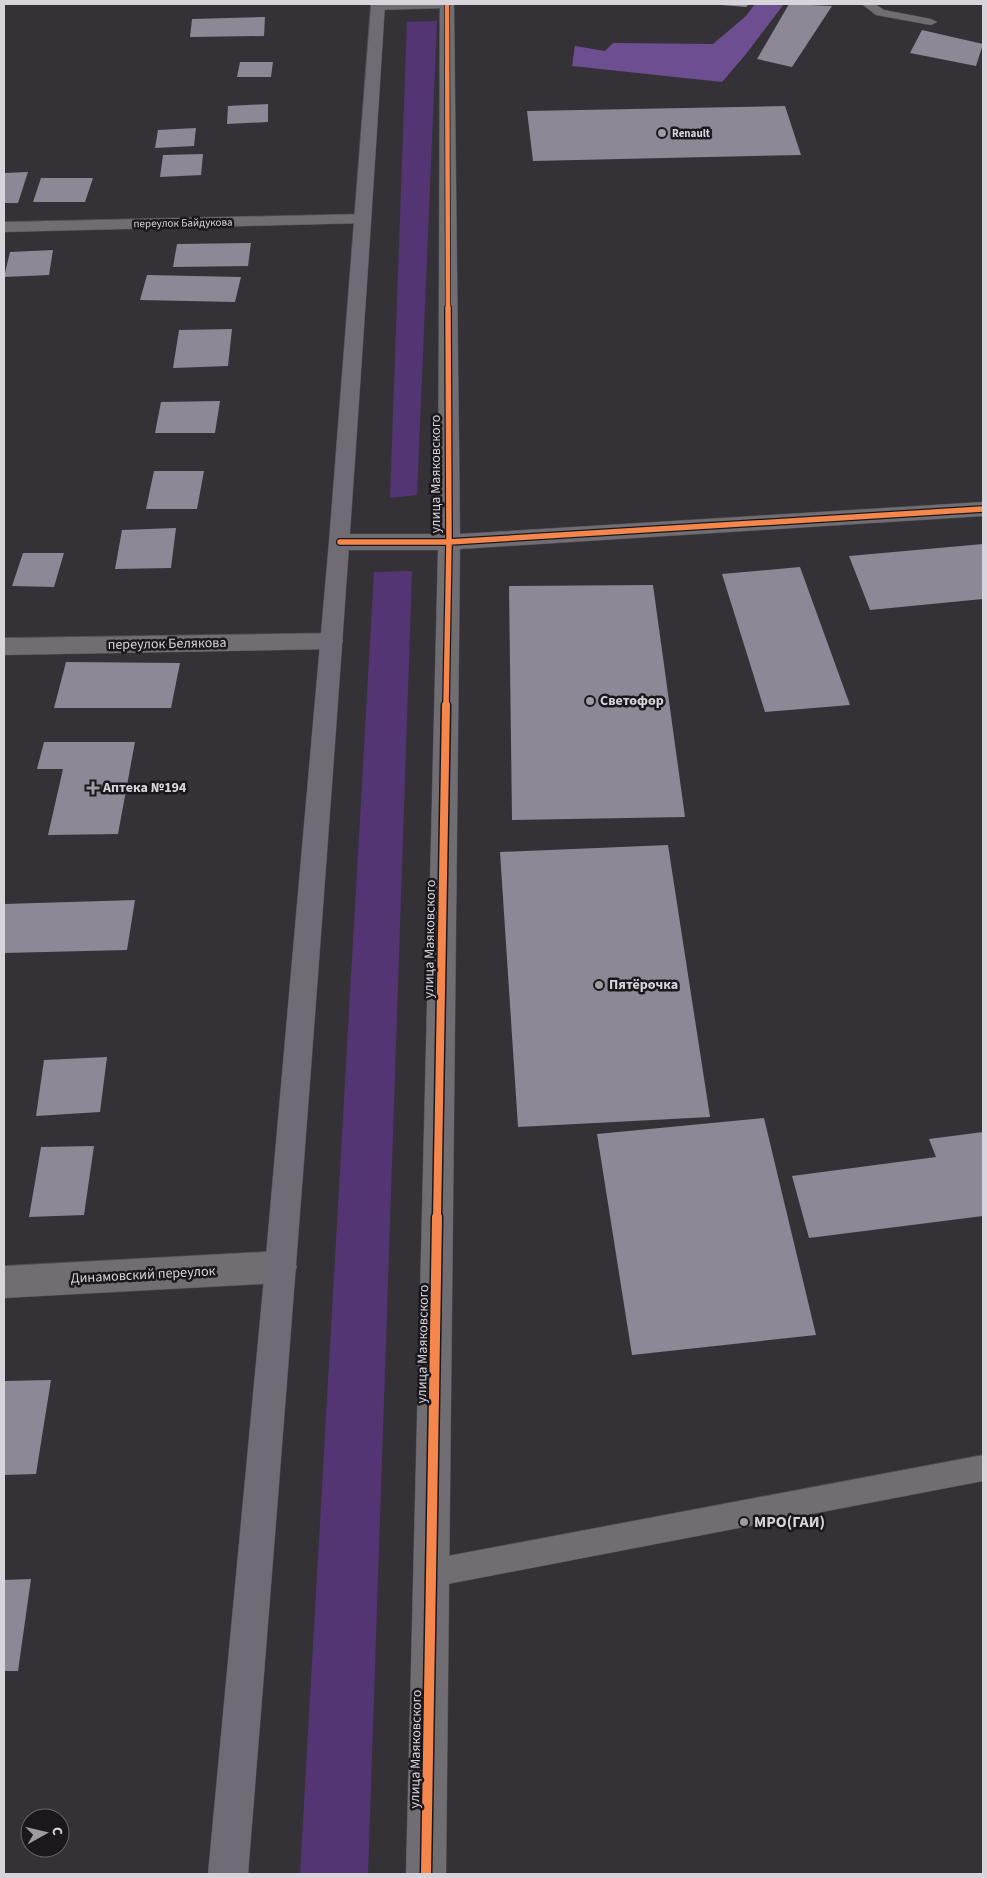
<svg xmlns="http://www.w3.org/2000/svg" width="987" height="1878" font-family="'Source Sans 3',sans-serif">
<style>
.green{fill:#543574}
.forest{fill:#6d4e91}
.building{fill:#8d8796}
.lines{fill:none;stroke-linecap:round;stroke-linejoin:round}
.service-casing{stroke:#514f54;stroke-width:1}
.minor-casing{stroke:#514f54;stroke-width:1}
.primary-casing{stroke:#514f54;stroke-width:1}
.service{fill:#706e72;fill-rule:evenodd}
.minor{fill:#706e72;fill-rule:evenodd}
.primary{fill:#706b74;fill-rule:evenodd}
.cycleway-far3-casing{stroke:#1a181d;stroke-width:6}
.cycleway-far2-casing{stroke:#1a181d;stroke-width:8}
.cycleway-far1-casing{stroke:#1a181d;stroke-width:11}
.cycleway-casing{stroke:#1a181d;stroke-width:13}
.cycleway-far3{stroke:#f5874c;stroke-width:4.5}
.cycleway-far2{stroke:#f5874c;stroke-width:5.5}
.cycleway-far1{stroke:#f5874c;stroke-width:8}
.cycleway{stroke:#f5874c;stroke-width:10}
.poi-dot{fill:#9e9ba2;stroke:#1a181d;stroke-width:2}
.labels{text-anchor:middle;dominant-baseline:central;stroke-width:5;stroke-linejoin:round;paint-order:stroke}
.far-poi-label{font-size:11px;font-weight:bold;fill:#d7d4db;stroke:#1a181d;text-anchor:start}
.far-street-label{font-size:11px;fill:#d7d4db;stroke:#1a181d}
.street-label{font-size:14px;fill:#d7d4db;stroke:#1a181d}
.poi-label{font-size:14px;font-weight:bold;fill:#d7d4db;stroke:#1a181d;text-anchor:start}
.near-poi-label{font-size:16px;font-weight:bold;fill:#d7d4db;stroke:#1a181d;text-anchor:start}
</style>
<rect width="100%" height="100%" fill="#343237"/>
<path class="green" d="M437,21L417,495L390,498L407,22Z
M412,571L368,1874H300L374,572Z"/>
<path class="forest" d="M755,4H784L746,54L722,82L572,66L575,46L605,51L613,43L713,44L746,16Z"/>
<path class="building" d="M709,4H749L746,7Z
M789,4L832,6L792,67L757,59Z
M265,17L264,36L190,37L192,19Z
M922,30L983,44L976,66L910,53Z
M240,62H273L271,77H237Z
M268,104V122L227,124L228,106Z
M785,106L801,155L533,161L527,111Z
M196,128L194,146L155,148L158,130Z
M203,154L201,175L160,177L163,155Z
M28,172L18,203H4V173Z
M41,178H93L85,202H33Z
M251,243L248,266L173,267L177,244Z
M53,250L49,275L4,277L10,252Z
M147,275L241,277L235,302L140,300Z
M232,329L228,366L173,368L179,330Z
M220,401L215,433H155L161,402Z
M154,471H204L197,509H146Z
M176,528L171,568L115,569L122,530Z
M983,544V599L870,610L849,556Z
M23,553H64L54,587L12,586Z
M800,567L850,705L765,712L722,574Z
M653,585L685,817L512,820L509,586Z
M66,662L180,663L171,708H54Z
M44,742H135L118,834L48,835L63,769H37Z
M668,845L710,1117L518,1127L500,852Z
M135,900L127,950L4,953V904Z
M107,1057L100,1112L36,1116L44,1060Z
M764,1118L816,1335L632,1355L597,1134Z
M983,1132V1216L809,1238L792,1176L936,1157L929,1139Z
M94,1146L84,1215L29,1217L41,1147Z
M51,1380L36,1474L4,1475V1381Z
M31,1579L18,1671H4V1580Z"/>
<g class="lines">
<g class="service-casing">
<path id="service" d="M452,4L451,7L447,8L377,10L371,7L376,4Z
M862,4H875L884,10L931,19L937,22L931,25L876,15Z
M983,1455V1481L432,1587L422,1583L418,1573L422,1563L432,1559Z"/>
</g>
<g class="minor-casing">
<path id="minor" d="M440,4H454L460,534L983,502V516L460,549L446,1874H406L438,550H340L332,547L329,542L332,537L340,534H438Z
M362,214L368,215L371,219L368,223L4,232V222Z
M331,633L339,635L343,641L339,647L331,649L4,655V638Z
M281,1251L292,1256L297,1267L292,1278L281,1283L4,1298V1266Z"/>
</g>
<g class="primary-casing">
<path id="primary" d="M371,4H385C346,628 298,1251 248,1874H208L265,1267L329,542Z"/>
</g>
<use href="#service" class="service"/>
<use href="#minor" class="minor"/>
<use href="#primary" class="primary"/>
<g class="cycleway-far3-casing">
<path id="cycleway-far3" d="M447,4L448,309"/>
</g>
<g class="cycleway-far2-casing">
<path id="cycleway-far2" d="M340,542H449L983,509
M446,706L449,542L448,308"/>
</g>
<g class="cycleway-far1-casing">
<path id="cycleway-far1" d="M437,1219L446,705"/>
</g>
<g class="cycleway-casing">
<path id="cycleway" d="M426,1874L437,1217"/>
</g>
<use href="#cycleway-far3" class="cycleway-far3"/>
<use href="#cycleway-far2" class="cycleway-far2"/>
<use href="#cycleway-far1" class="cycleway-far1"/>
<use href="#cycleway" class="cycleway"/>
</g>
<g class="poi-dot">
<circle cx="662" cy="133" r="5"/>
<circle cx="590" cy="701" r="5"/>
<path d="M90.5 780.5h5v5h5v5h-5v5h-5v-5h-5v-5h5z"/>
<circle cx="599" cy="985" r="5"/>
<circle cx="744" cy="1522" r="5"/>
</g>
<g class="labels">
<g class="far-poi-label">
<text x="672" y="133">Renault</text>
</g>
<g class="far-street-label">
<text transform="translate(183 223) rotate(-1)">переулок Байдукова</text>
</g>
<g class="street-label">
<text transform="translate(436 474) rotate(-90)">улица Маяковского</text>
<text transform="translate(167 644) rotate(-1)">переулок Белякова</text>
<text transform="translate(430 939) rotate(-89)">улица Маяковского</text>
<text transform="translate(143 1275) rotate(-3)">Динамовский переулок</text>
<text transform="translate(423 1344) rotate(-89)">улица Маяковского</text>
<text transform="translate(416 1749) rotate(-89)">улица Маяковского</text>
</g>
<g class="poi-label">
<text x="600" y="701">Светофор</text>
<text x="103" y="788">Аптека №194</text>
<text x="609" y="985">Пятёрочка</text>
</g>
<g class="near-poi-label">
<text x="754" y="1522">МРО(ГАИ)</text>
</g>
</g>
<rect width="987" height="1878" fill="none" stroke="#d7d4db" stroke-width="10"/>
<g transform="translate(45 1833) rotate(82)"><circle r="24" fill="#1a181d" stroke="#666369"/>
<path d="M0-4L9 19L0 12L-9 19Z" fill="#9e9ba2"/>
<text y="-8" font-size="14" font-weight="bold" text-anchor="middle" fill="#d7d4db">С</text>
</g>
</svg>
